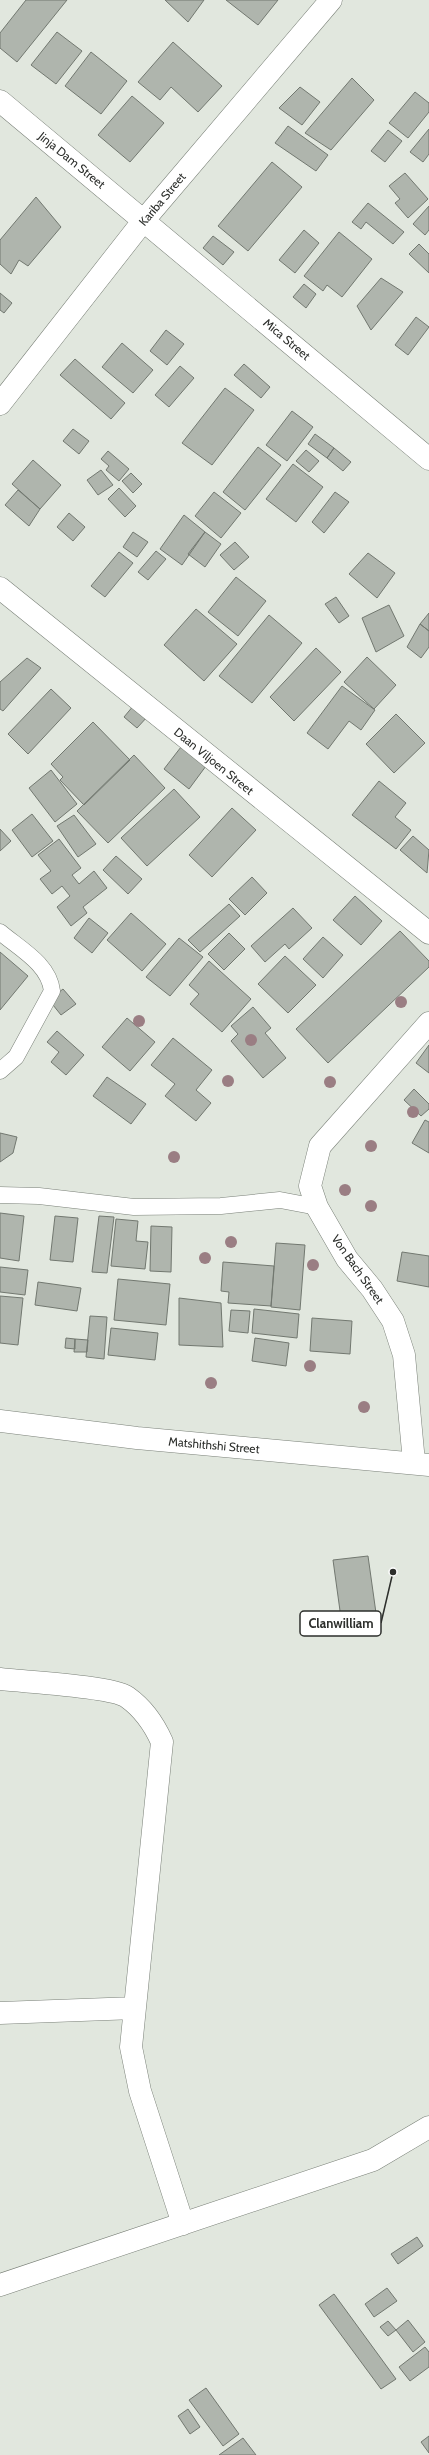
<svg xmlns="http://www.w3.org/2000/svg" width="429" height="2455" font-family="Cabin,sans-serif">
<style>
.building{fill:#afb5ad;stroke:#727870}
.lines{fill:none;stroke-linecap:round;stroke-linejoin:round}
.lane-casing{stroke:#7a8078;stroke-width:17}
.street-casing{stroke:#7a8078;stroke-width:23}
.secondary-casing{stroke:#7a8078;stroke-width:23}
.lane{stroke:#fff;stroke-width:16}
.street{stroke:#fff;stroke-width:22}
.secondary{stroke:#fff;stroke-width:22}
.tree{fill:#9a7e83}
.labels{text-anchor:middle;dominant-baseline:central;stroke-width:3;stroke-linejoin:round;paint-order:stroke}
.street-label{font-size:12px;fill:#2d2f2c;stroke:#fff}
.leader{fill:none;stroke:#2d2f2c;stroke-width:1.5}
.callout-dot{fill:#2d2f2c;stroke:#fff;stroke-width:1.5}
.callout{fill:#fff;stroke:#2d2f2c;stroke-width:1.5}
.callout-label{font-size:13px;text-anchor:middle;font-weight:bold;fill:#2d2f2c}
</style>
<rect width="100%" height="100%" fill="#e1e7de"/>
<path class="building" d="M26,0H67L17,62L0,48V33Z
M165,0H204L188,22Z
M226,0H278L258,25Z
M57,32L82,51L56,84L31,65Z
M173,42L222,86L198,112L171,87L160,100L138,82Z
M91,52L127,81L101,114L65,86Z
M352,78L374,100L331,150L305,133Z
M300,87L320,102L302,125L279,108Z
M415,92L429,103V112L408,138L389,123Z
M132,96L164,123L130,162L98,135Z
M288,126L328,155L316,171L275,143Z
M429,129V154L423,162L410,152Z
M388,130L402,141L385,162L371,151Z
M272,162L302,187L248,251L218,226Z
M405,173L428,199L408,218L395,203L400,199L389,186Z
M36,197L61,227L28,266L19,260L11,274L0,264V240Z
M368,203L404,232L393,244L366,222L361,229L352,222Z
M429,206V230L425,235L413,224Z
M304,230L319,243L295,273L279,260Z
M339,232L372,259L342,297L327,285L323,291L304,276Z
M213,236L234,252L223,265L203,248Z
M419,244L429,254V273L409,254Z
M381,278L403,292L371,330L357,306Z
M304,284L316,294L306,308L293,297Z
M0,293L12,303L4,313L0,310Z
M416,317L429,327L408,355L395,345Z
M166,330L184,344L167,365L150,351Z
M122,343L153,370L133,393L102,367Z
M75,359L125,403L111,419L60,375Z
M244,364L270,387L261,398L234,375Z
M180,366L194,378L169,407L155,395Z
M225,388L254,410L212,465L182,443Z
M292,411L313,427L287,461L266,445Z
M73,429L89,441L79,454L63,441Z
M315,434L334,448L327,458L308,444Z
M258,447L281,465L245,510L223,492Z
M334,448L351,462L343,471L327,458Z
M306,450L319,461L309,472L296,461Z
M108,451L129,469L119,481L106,470L109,466L101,459Z
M33,460L61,485L40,509L12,484Z
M293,464L323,487L296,522L266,499Z
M101,470L113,485L98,495L87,480Z
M131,473L142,484L133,493L122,481Z
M119,488L136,506L125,517L108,499Z
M18,490L40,509L29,526L5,505Z
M214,492L241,513L221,538L195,516Z
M335,492L349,502L324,533L312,522Z
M69,513L85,527L73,541L57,527Z
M184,515L205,532L182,565L160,549Z
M133,532L148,542L137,557L123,547Z
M205,532L221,544L205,567L188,554Z
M235,542L249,557L234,570L220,555Z
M156,551L166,559L148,580L138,572Z
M119,552L133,563L105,597L91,586Z
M368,553L395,573L377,598L349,574Z
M236,577L266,601L238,636L208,612Z
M336,597L349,616L339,623L325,604Z
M389,605L404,636L376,652L362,618Z
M196,609L237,644L204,681L164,645Z
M429,613V631L420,624Z
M269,615L302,643L252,703L219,676Z
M420,624L429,631V647L421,658L407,647Z
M316,648L341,672L294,721L270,697Z
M367,657L396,685L374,709L344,682Z
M27,658L41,668L3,711L0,709V682Z
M342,686L375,710L361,730L349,721L328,749L307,733Z
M51,689L71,708L28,754L8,734Z
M134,705L148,716L137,728L124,717Z
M396,714L425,743L394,773L366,744Z
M93,722L130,760L84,805L60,780L63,777L51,764Z
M181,747L206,766L189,789L164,769Z
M134,755L165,788L108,843L77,811Z
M51,770L77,804L55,822L29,788Z
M379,781L406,803L395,817L411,830L396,849L352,815Z
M174,789L200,817L147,866L121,838Z
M232,808L256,830L212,877L189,855Z
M32,814L53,841L32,857L12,830Z
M74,815L96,844L78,857L57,826Z
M0,829L11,841L0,851Z
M413,836L429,850L427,873L400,850Z
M59,839L81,868L72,875L79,884L94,871L107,888L83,907L87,913L71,926L57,907L70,896L62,886L52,894L40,879L51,871L38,855Z
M116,856L142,879L128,894L103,870Z
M252,877L267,893L245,915L229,899Z
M355,896L382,921L361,945L333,920Z
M229,904L240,916L200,952L188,940Z
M293,908L312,928L289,949L285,944L265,962L251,946Z
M131,913L166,944L142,971L107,940Z
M89,918L108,933L92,953L74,938Z
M400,931L429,961V967L328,1063L296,1029Z
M229,933L245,949L224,970L208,954Z
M323,937L343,955L323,978L303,959Z
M179,938L203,957L170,996L146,977Z
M0,952L28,976L0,1010Z
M285,956L316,985L288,1013L258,984Z
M209,961L251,999L222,1032L190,1004L199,994L189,985Z
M63,989L76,1004L61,1015L49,1000Z
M253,1007L271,1028L265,1033L286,1058L263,1078L231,1041L238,1034L231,1026Z
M127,1018L155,1042L130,1071L102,1047Z
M57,1031L84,1055L66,1075L51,1062L59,1052L47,1042Z
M173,1038L212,1070L196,1090L211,1103L196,1121L165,1096L175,1084L151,1065Z
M429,1045V1073L416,1063Z
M107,1077L146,1104L131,1124L93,1096Z
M414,1089L429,1104V1109L421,1116L404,1100Z
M425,1120L429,1122V1153L412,1143Z
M0,1133L17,1137L13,1153L0,1162Z
M0,1213L24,1216L19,1261L0,1258Z
M55,1216L78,1218L73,1262L50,1260Z
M99,1216L114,1217L107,1273L92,1272Z
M116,1219L138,1221L136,1241L148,1242L145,1269L111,1266Z
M151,1226L172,1227L171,1272L150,1271Z
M276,1243L305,1245L300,1310L271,1307Z
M402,1252L429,1256V1287L397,1281Z
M223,1262L274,1266L271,1306L228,1303L229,1292L221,1291Z
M0,1267L28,1270L25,1295L0,1292Z
M118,1279L170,1284L166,1325L114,1320Z
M38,1282L81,1288L77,1311L35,1305Z
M0,1296L23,1298L18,1345L0,1343Z
M179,1298L221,1303L223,1347L179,1345Z
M254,1309L299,1314L297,1338L252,1333Z
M231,1310L250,1311L248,1333L229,1331Z
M90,1316L107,1317L104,1359L86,1357Z
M312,1318L352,1321L350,1354L310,1351Z
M111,1328L158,1333L155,1360L108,1355Z
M66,1338L75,1339V1349L65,1348Z
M255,1338L289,1343L286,1366L252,1361Z
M75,1339L88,1340L87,1352H74Z
M368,1556L376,1613L341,1618L333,1560Z
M417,2237L423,2246L398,2264L391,2254Z
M387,2288L397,2301L374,2317L365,2304Z
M334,2294L396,2379L381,2389L319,2305Z
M408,2320L425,2342L413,2352L396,2330Z
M388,2321L396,2330L388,2336L380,2327Z
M425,2347L429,2352V2367L410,2381L399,2367Z
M206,2388L239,2434L223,2446L189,2400Z
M188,2409L200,2427L190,2434L178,2416Z
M429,2436V2453L421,2442Z
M243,2438L256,2455H219Z"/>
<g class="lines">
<g class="lane-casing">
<path id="lane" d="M0,932C20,949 49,964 52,991L16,1057L0,1071
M0,1195L39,1196L134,1207L221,1206L280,1200L317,1207"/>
</g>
<g class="street-casing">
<path id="street" d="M0,101L429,459
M0,404L144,220L331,0
M0,588L429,933
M414,1462L404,1355L393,1321L372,1289L347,1259L317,1207L310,1186L320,1146L429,1023
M0,1679C24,1682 111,1686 127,1697C144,1709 154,1724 162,1742L131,2047L140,2091L183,2224
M0,2013L135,2008
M0,2285L373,2160L429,2127"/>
</g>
<g class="secondary-casing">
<path id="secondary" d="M0,1421L137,1438L429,1465"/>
</g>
<use href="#lane" class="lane"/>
<use href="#street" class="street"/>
<use href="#secondary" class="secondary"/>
</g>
<g class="tree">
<circle cx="401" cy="1002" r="6"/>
<circle cx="139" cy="1021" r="6"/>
<circle cx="251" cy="1040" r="6"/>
<circle cx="228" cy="1081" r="6"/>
<circle cx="330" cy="1082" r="6"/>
<circle cx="413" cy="1112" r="6"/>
<circle cx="371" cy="1146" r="6"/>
<circle cx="174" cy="1157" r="6"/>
<circle cx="345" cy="1190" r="6"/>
<circle cx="371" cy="1206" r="6"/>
<circle cx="231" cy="1242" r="6"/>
<circle cx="205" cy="1258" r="6"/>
<circle cx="313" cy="1265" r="6"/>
<circle cx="310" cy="1366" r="6"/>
<circle cx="211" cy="1383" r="6"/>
<circle cx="364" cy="1407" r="6"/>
</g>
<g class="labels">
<g class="street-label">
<text transform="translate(72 160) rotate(39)">Jinja Dam Street</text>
<text transform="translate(162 199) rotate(-50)">Kariba Street</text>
<text transform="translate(287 339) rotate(40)">Mica Street</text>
<text transform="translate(214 761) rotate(39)">Daan Viljoen Street</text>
<text transform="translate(358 1269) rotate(55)">Von Bach Street</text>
<text transform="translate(214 1445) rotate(5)">Matshithshi Street</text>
</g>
</g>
<path class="leader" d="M393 1572L381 1623"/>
<circle class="callout-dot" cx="393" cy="1572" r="4"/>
<rect class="callout" x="300" y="1611" width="81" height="25" rx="4"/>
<g class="callout-label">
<text x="341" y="1628">Clanwilliam</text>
</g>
</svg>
